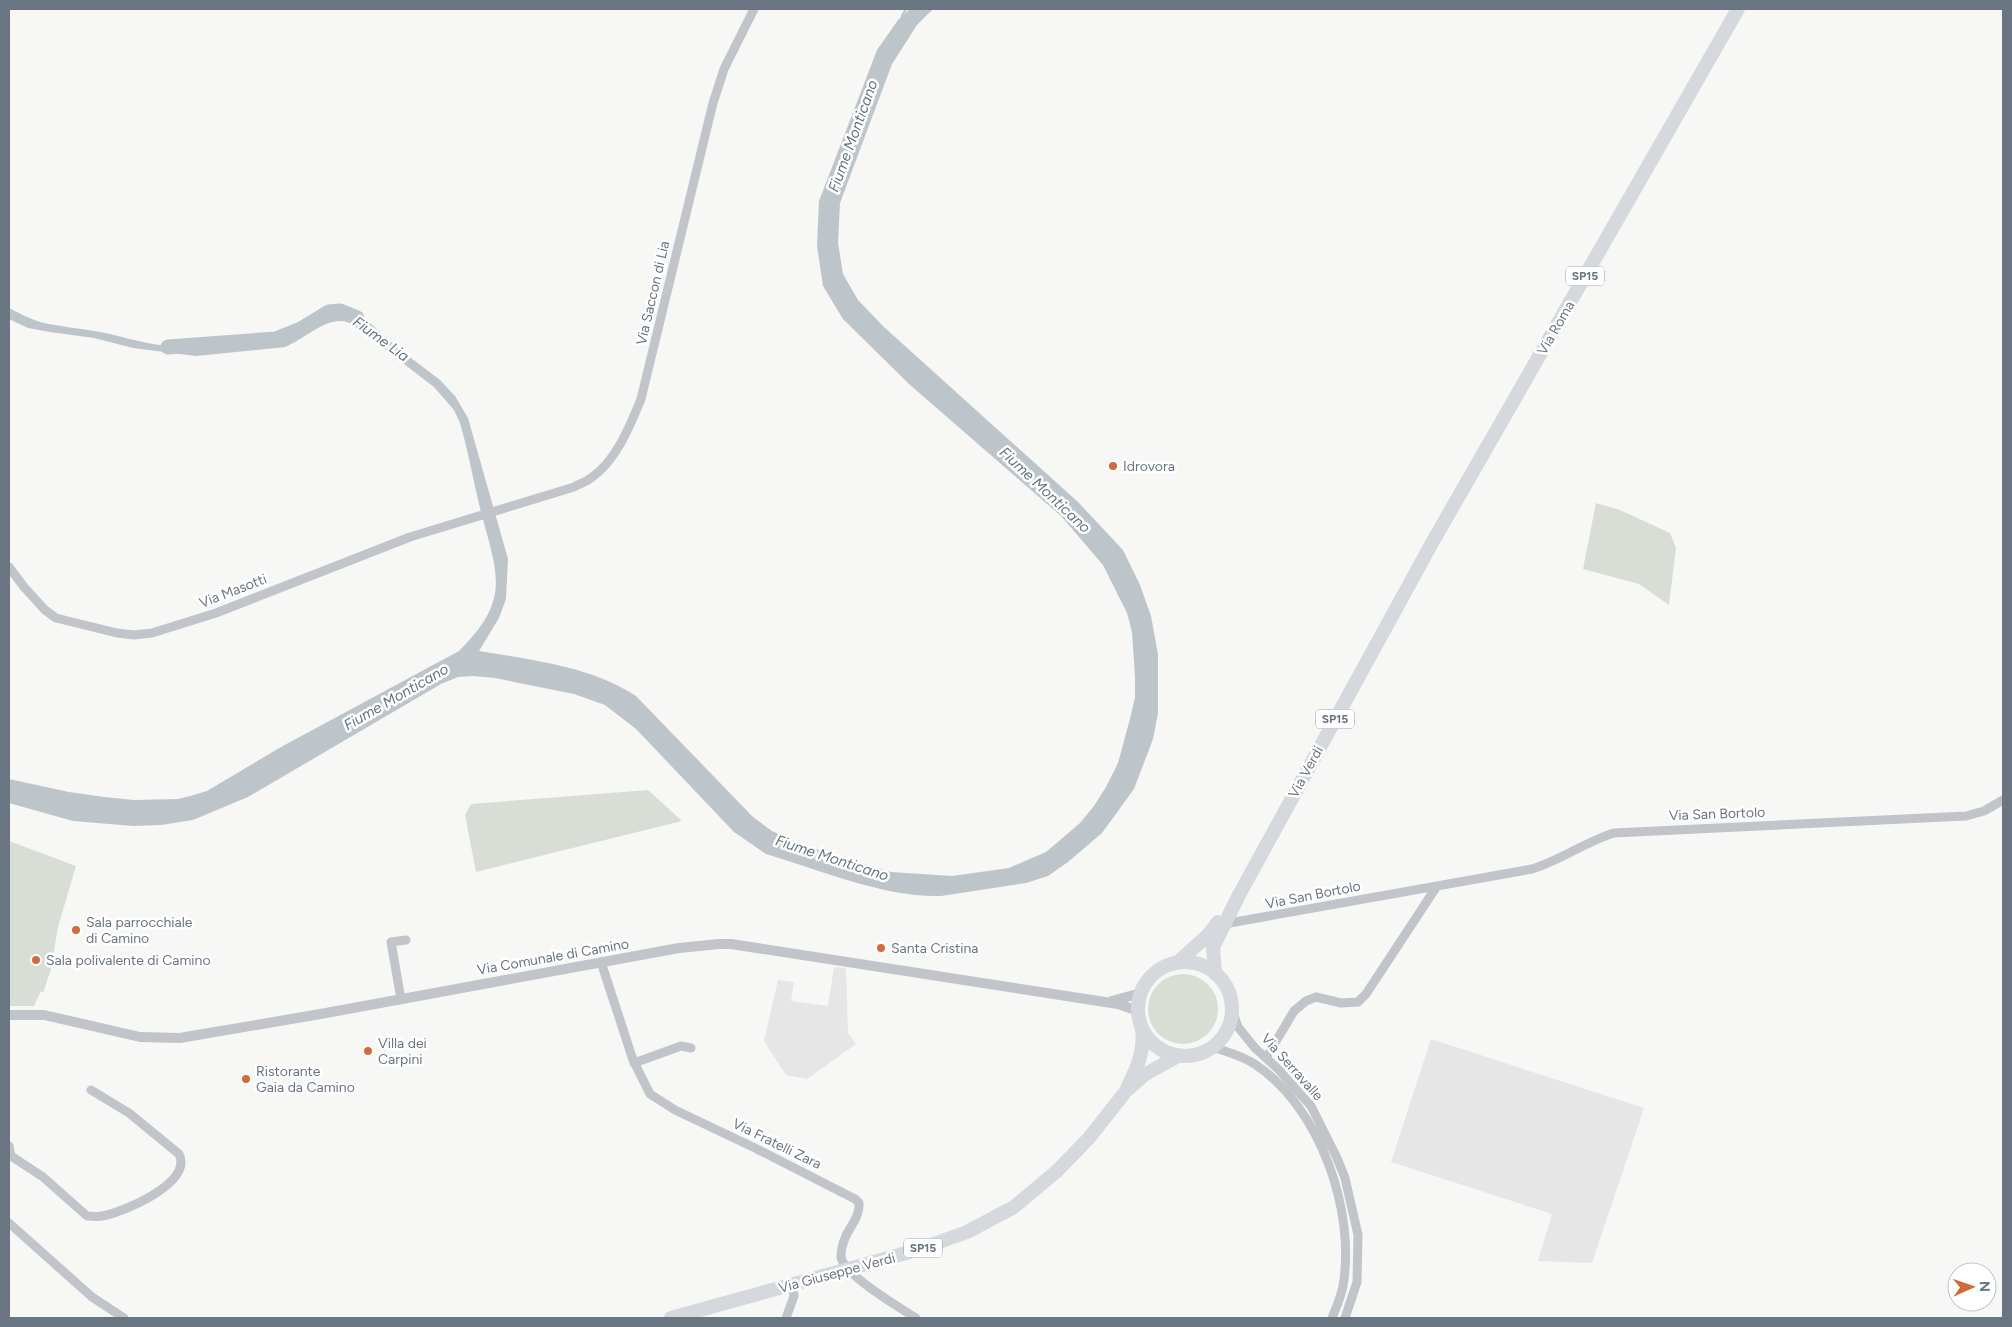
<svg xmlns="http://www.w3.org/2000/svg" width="2012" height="1327" font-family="Figtree,sans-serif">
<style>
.built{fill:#e5e6e5}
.green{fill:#d8ded6}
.water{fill:#bec5ca}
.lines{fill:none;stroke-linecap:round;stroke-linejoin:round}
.stream{stroke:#bec5ca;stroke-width:2.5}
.river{stroke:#bec5ca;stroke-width:15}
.minor{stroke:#c1c4c8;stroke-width:9}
.tertiary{stroke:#c1c4c8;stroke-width:10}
.primary{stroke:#d5d8dc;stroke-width:14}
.poi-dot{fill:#cf6c3d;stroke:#fff;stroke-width:2}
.labels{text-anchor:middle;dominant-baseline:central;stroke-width:5;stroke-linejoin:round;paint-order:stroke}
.shield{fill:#fff;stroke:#979ea8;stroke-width:1}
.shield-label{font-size:12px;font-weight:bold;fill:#6a7582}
.street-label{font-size:14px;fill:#6a7582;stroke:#fff}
.poi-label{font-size:14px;fill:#6a7582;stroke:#fff;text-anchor:start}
.water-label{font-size:15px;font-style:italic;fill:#66757e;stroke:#fff}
</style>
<rect width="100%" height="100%" fill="#f7f7f5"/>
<path class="built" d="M834,967L846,968L848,1033L856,1044L807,1079L786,1075L764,1041L778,980L794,982L791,1001L828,1006Z
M1431,1039L1644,1108L1592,1263L1538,1261L1552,1214L1391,1162Z"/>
<path class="green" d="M1596,503L1620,510L1670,533L1676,548L1669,605L1639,584L1583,569Z
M648,790L682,821L476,872L465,815L471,804Z
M9,841L76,866L58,927L51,969L43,993L41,991L34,1006H9Z
M1148 1009a35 35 0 1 1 70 0a35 35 0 1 1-70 0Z"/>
<path class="water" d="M910,9H933L917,25L892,64L840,203L838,243L843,274L858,300L884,327L1078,502L1123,550L1140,585L1151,616L1158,654V713L1153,739L1134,789L1102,833L1068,862L1048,876L1026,883L941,896C886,898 819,870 766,854L734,832L636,729L605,705L574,694L495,678L473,676L458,677L441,684L248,797L193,820L161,825L133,826L73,821L9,803V779L69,792L104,797L134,800L178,799L190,796L207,791L281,747L459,651C509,601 499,578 482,516C474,485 469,454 460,423L454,410L434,387L349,322C325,316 307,338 285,347L196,356L133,348L94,338L50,332L28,328L9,319V308C19,313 28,318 40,322C60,327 80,328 100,332C120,336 139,342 159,345C189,349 248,347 277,340C303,333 320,314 346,310L368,321L394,345L440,380L455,396L468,418L508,559L506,599L499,618L479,651C532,660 590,666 636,696L753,817L772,831L800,844L891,872L952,876L1009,868L1046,852L1080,823L1094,806L1106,787L1118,763L1131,715L1135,697V677L1132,632L1127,613L1103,565L1061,516L909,384L843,319L823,286L817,246L819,201L877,50L898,20Z"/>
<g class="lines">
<path class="stream" d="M902,16L906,9"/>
<path class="river" d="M168,347L276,339L301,329L329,312L340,311L357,318"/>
<path class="minor" d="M9,567L24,587L45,610L56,618L117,633L134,635L152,633L216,613L410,537L574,487C579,484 586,482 591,478C616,461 630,426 641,399L713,103L724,69L754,9
M1224,924L1532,869C1561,860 1585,842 1614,833L1966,816L1984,811L2003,800
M601,962L633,1060L650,1094L675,1110L755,1148L855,1199L859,1203C860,1217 850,1226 845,1238C843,1243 841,1252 841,1257C844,1275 900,1308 916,1318
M401,999L391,942L406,940
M1232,1010L1238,1027L1255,1048L1278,1069L1311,1106L1337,1158L1345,1178L1358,1235L1357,1282L1345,1318
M1213,1047C1226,1052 1244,1056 1256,1065C1320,1108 1356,1211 1343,1286C1341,1297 1336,1308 1332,1318
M1266,1058L1294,1011L1306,1001L1316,997L1341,1003L1358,1002L1366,994L1437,886
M634,1063L681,1046L691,1048
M9,1146L11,1156L43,1177L87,1216C92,1216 97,1217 102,1216C124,1212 193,1183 179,1154L129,1113L91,1090
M9,1223L92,1297L124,1318
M786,1318L794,1296L792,1285"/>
<path class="tertiary" d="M1112,1001L1141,993
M9,1015H44L140,1037L180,1038L326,1013L679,948L719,944H731L1118,1004L1138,1011"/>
<path class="primary" d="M1138 1009a47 47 0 1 1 94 0a47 47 0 1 1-94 0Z
M1177,963L1207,936L1218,922
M1215,974L1213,947L1239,895L1432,543L1738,9
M1128,1086C1137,1068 1145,1050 1142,1030
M671,1318L917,1250L967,1232L1014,1207L1057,1171L1089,1138L1126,1091L1144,1075L1178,1056"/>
</g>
<g class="poi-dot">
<circle cx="1113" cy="466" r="5"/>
<circle cx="76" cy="930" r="5"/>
<circle cx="881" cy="948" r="5"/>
<circle cx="36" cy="960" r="5"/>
<circle cx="368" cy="1051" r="5"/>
<circle cx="246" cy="1079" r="5"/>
</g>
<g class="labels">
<g class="shield">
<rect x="1566" y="266.5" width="38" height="19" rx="4"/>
<rect x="1316" y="709.5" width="38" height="19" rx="4"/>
<rect x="904" y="1238.5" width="38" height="19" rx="4"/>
</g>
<g class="shield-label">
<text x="1585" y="276">SP15</text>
<text x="1335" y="719">SP15</text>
<text x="923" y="1248">SP15</text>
</g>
<g class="street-label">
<text transform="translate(653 293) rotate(-77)">Via Saccon di Lia</text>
<text transform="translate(1556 328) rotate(-60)">Via Roma</text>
<text transform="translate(233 591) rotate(-21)">Via Masotti</text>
<text transform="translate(1306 772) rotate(-61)">Via Verdi</text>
<text transform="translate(1717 814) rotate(-2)">Via San Bortolo</text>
<text transform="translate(1313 895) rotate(-11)">Via San Bortolo</text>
<text transform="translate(553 957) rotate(-10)">Via Comunale di Camino</text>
<text transform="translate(1292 1067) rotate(48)">Via Serravalle</text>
<text transform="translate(777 1144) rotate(26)">Via Fratelli Zara</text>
<text transform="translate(837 1273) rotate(-15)">Via Giuseppe Verdi</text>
</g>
<g class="poi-label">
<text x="1123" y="466">Idrovora</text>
<text x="86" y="922">Sala parrocchiale<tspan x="86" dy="16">di Camino</tspan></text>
<text x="891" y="948">Santa Cristina</text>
<text x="46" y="960">Sala polivalente di Camino</text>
<text x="378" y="1043">Villa dei<tspan x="378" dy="16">Carpini</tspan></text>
<text x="256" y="1071">Ristorante<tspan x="256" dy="16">Gaia da Camino</tspan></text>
</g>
<g class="water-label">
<text transform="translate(853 136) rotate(-70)">Fiume Monticano</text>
<text transform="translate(381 339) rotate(36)">Fiume Lia</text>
<text transform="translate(1045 490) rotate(43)">Fiume Monticano</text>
<text transform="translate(396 697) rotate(-30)">Fiume Monticano</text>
<text transform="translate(832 858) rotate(18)">Fiume Monticano</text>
</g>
</g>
<rect width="2012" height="1327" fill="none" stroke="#6a7582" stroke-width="20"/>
<g transform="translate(1972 1287) rotate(88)"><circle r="24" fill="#ffffff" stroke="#c3c8cd"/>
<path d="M0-4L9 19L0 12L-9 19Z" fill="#cf6c3d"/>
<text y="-8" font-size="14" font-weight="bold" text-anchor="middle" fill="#6a7582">N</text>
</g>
</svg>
